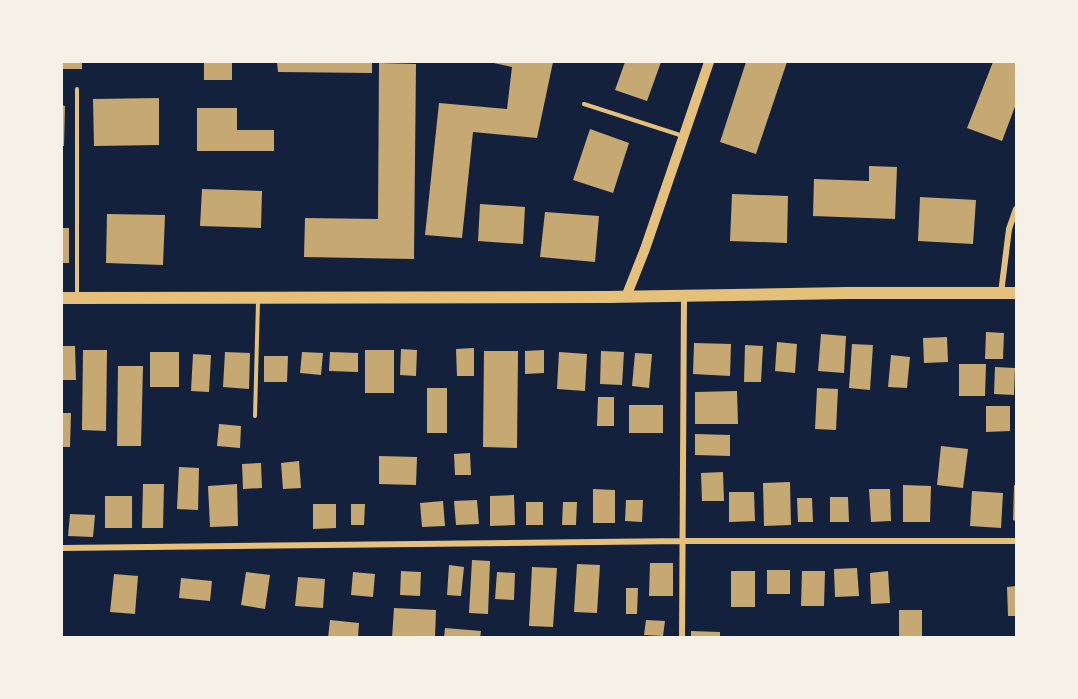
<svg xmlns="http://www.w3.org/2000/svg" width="1078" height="699" font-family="'Alegreya Sans',sans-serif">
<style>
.building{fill:#c6a872}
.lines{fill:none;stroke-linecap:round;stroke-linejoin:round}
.service{stroke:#e5c07b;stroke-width:4}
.minor{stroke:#e5c07b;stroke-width:6}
.tertiary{stroke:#e5c07b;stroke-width:10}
.secondary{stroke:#e5c07b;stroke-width:12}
</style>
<rect width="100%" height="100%" fill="#14213d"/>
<path class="building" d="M62,62H82V69H62Z
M204,62H232V80H204Z
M277,62H372V73L278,72Z
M489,62H553L537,138L473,132L462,238L425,235L439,103L507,109L512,67Z
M625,62H661L647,101L615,90Z
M746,62H787L756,154L720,142Z
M993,62H1016V104L1002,141L967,128Z
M379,63L416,64L414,259L304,257L305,218L378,219Z
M159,98V145L94,146L93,99Z
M62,105L65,106L64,146H62Z
M197,108H237V130H274V151H197Z
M590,129L629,143L613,193L573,180Z
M869,166L897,167L895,219L813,216L814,179L869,181Z
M202,189L262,191L261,228L200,226Z
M732,194L788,196L787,243L730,241Z
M920,197L976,200L973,244L918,241Z
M480,204L525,207L523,244L478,241Z
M545,212L599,216L595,262L540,257Z
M107,214L165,215L163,265L106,263Z
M62,228H69V263H62Z
M986,332L1004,333L1003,359H985Z
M821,334L846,336L844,373L818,371Z
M947,337L948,362L924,363L923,338Z
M777,342L797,344L795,373L775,371Z
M694,343L731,344L730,376L693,374Z
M852,344L873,345L870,390L849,388Z
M745,345L763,346L761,382H744Z
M62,346H75L76,380H62Z
M474,348V376H457L456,349Z
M401,349L417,350L416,376L400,375Z
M83,350H107L106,431L82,430Z
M365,350H394V393H365Z
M544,350V373L525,374V351Z
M484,351H518L517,448L483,447Z
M601,351L624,352L622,385L600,384Z
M150,352H179V387H150Z
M225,352L250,353L249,389L223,387Z
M302,352L323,353L321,375L300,373Z
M330,352L358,353V372L329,371Z
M559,352L587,354L585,391L557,389Z
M635,353L652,354L649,388L632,386Z
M193,354L211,355L209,392L191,391Z
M891,355L910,357L907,388L888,387Z
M264,356H288L287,382H264Z
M959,364H986L985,396H959Z
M118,366H143L141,446H117Z
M995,367L1015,368L1014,395L994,394Z
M427,388H447V433H427Z
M817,388L838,389L836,430L815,429Z
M737,391L738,424H695V392Z
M598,397H614V426H597Z
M629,405H663V433H629Z
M986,406H1010V431L986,432Z
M62,413H71L70,447H62Z
M219,424L241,426L240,448L217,446Z
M695,434L730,435V456L695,455Z
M941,446L968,449L963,488L937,485Z
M470,453L471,475H455L454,454Z
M379,456L417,457L416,485L379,484Z
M299,461L301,488L283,489L281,463Z
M261,463L262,488L243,489L242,464Z
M179,467L199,468L198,510L177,509Z
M723,472L724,501H702L701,473Z
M790,482L791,525L764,526L763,483Z
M143,484H164L163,528H142Z
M237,484L238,526L210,527L208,486Z
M903,485L931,486L930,522H903Z
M1014,485H1016V521L1013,520Z
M593,489L615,490V523H593Z
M869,489H890L891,521L871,522Z
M972,491L1003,493L1001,528L970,526Z
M729,492H754L755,521L729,522Z
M514,495L515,525L490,526V496Z
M105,496H132V528H105Z
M830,497H848L849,522H830Z
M797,498H812L813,522H798Z
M477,500L479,524L456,525L454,501Z
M626,500H643L642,522L625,521Z
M443,501L445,526L422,527L420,503Z
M526,502H543V525H526Z
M563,502H577L576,525H562Z
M313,504H336V528L313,529Z
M351,504H365L364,525H351Z
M70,514L95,515L93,537L68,536Z
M472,560L490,561L488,614L469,613Z
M650,563H673V596H649Z
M577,564L600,565L597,613L574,612Z
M449,565L464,567L461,596L447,595Z
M532,567L557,568L553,627L529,626Z
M857,568L859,596L835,597L834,569Z
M767,570H790V594H767Z
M401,571L421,572L420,596L400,595Z
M731,571H755V607H731Z
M802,571H825L824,606H801Z
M888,571L890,603L871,604L870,573Z
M246,572L270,575L265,609L241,605Z
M353,572L375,574L373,597L351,595Z
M497,572L515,573L514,600L495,599Z
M114,574L138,576L135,614L110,612Z
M298,577L325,579L323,608L295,606Z
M181,578L212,581L210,601L179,598Z
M1016,586V616H1008L1007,587Z
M626,588H638L637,614H626Z
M394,608L436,610L435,638H392Z
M899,610H922V638H899Z
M330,620L359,623L358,638H328Z
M646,620L665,621L663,636L644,635Z
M445,628L481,631L480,638H444Z
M691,631L720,632V638H691Z"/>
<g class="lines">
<path class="service" d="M77,89V297
M584,104L683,136
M255,416L258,301"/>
<path class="minor" d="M1001,293L1009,229L1016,209
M62,548L683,541H1016
M682,638L684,296"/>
<path class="tertiary" d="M626,297L645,249L709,62"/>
<path class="secondary" d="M62,298L606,297L847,293H1016"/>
</g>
<rect width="1078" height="699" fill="none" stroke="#f6f1e7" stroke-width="126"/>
</svg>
